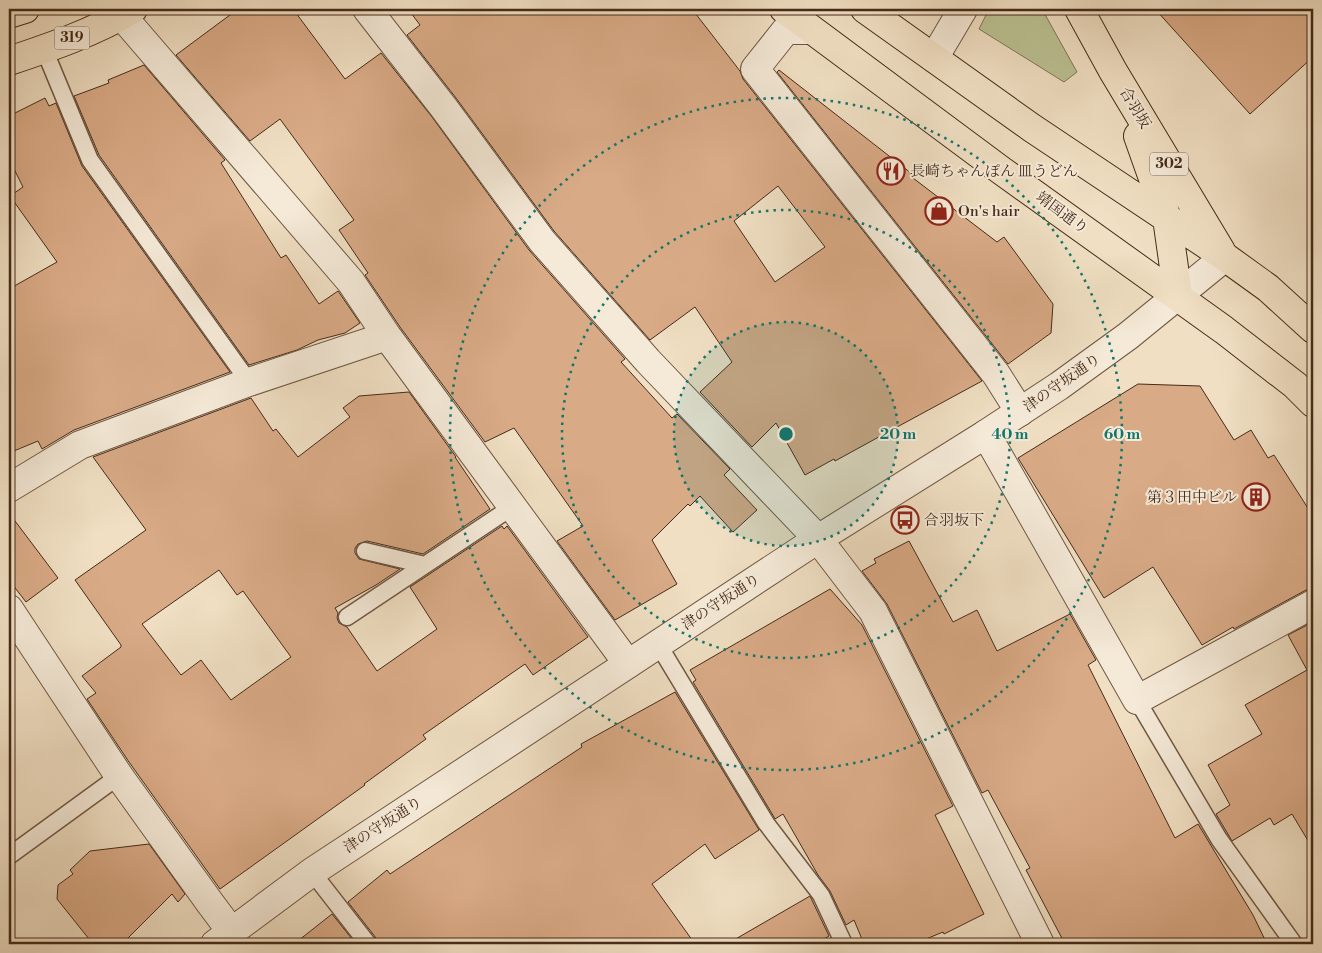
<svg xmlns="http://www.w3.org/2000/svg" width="1322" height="953" font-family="'Libre Bodoni','Noto Serif JP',serif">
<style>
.green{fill:#bbc193;stroke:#807656}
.building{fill:#d9aa86;stroke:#452b19;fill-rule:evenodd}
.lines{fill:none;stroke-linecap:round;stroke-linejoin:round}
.service-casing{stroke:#705844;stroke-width:19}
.minor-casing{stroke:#705844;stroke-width:30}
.tertiary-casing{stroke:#705844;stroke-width:30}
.primary-casing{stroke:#452b19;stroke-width:30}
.service{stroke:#f5ead8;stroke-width:16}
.minor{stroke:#f5ead8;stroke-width:28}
.tertiary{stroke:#f5ead8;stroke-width:28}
.primary{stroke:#f0dfc3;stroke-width:28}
.ring{fill:none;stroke:#0f766e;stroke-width:2.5;stroke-dasharray:2.5 5}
.labels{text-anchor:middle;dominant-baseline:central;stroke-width:4;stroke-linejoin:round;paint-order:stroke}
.shield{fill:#f5ead8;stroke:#7a6452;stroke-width:1}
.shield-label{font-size:14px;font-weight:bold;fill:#452b19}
.street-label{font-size:15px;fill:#452b19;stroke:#f5ead8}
.poi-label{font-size:15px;fill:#452b19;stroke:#f5ead8;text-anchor:start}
.centre{fill:#0f766e;stroke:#f5ead8;stroke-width:2.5}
.ring-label{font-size:15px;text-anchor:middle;font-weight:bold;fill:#0f766e;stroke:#f5ead8;stroke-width:4;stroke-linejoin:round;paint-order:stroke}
</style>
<rect width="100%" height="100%" fill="#f0dfc3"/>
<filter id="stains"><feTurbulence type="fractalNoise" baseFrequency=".004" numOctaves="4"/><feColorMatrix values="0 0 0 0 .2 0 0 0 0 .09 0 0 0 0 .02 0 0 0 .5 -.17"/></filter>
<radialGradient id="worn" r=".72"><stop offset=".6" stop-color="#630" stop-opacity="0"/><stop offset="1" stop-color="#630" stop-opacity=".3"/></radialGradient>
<path class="green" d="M989,9H1042L1077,72L1064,82L979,29Z"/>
<path class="building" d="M238,9H293L345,79L381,53L432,117L529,250L625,359L621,362L672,418L677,414L730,469L724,475L757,510L733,532L700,496L690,506L688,504L652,540L677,584L615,620L557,541L583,526L514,428L485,442L400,327L365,275L368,273L339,230L354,220L280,119L250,141L176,55Z
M408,9H692L740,71L743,79L982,381L886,433L835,461L834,459L805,475L776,423L752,447L700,392L732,362L695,307L650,340L554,231L456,98L407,35L420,25ZM778,186L825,247L775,282L734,221Z
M1155,9H1313V57L1250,114Z
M144,65L225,160L221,163L281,258L286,255L319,304L338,291L360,323L345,333L318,340L297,350L249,365L99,155L74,96L109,83L108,80Z
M779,70L916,177L913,178L997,242L1004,237L1053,304L1051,333L1008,364L777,72Z
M45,98L49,106L56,103L82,166L230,372L74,430L42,449L38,441L9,453V289L57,262L10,196L23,187L9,159V116Z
M1138,384L1200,386L1234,440L1251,430L1268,458L1274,455L1313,516V588L1306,590L1234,629L1233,627L1202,645L1153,567L1104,598L1018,458Z
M409,392L456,457H455L490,509L423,554L367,541L358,544L355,548V553L359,559L400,569L376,585L335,608L338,613L337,618L339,623L347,627L377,671L437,629L410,587L502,526L504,529L507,526L588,637L533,675L525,664L423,735L426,739L364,784L365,785L220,889L129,762L87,699L96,693L82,676L121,647V645L75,580L146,530L93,457L251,398L273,431L276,429L298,457L350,417L343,408L359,396ZM219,570L237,595L243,591L291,657L231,700L201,660L181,675L142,624Z
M9,513L58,578L26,602L9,580Z
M909,541L953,622L977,610L997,651L1070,614L1096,660L1088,665L1175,838L1198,824L1253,915L1267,944H1065L1026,870L1030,868L988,790L982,793L887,604L862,571L876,563L874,559Z
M830,589L862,625L953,806L935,815L984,914L944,934L943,932L914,944H864L854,920L846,925L830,891L818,875L783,814L775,819L774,817L693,682L696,680L690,670Z
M1313,622V849L1292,814L1274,825L1270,818L1232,841L1216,814L1230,805L1208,765L1262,734L1245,705L1307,670L1288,635Z
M675,692L759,830L715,859L705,844L652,884L695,944H378L376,938L348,902L387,870L390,874L582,747L581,744Z
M149,844L185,894L178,902L172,894L122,944H93L57,899L58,885L73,874L70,870L90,851Z
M810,896L829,936L815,944H727Z
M332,914L356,944H294Z"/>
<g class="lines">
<g class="service-casing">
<path id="service" d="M44,49L90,160L249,382
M365,551L425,565
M347,617L512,507
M658,644L766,823L821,895L844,944
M1137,700L1219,839L1294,944
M9,856L119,776
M312,872L368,944"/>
</g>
<g class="minor-casing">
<path id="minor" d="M367,9L444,108L542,241L648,361L818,539L873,611L1040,944
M122,16L351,282L387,336
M811,30H786L755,69L996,374L1020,412
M934,58L963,9
M986,434L1137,700L1313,604
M9,488L80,445L249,382L387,336L628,664
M9,609L119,776L210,903L231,931"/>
</g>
<g class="tertiary-casing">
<path id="tertiary" d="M215,944L312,872L818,539L986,434L1059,386L1128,336L1225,257"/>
</g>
<g class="primary-casing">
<path id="primary" d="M784,9L1002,171L1224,330L1295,385L1313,403
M865,9L1032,128L1225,257L1268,288L1313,329
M1079,9L1113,71L1221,251
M9,14L25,9
M9,61C51,47 95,32 133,9
M1138,136L1167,218L1178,296"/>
</g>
<use href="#service" class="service"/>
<use href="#minor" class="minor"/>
<use href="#tertiary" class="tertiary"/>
<use href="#primary" class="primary"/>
</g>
<circle cx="786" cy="434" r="112" fill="#0f766e" fill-opacity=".12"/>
<g class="ring">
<circle cx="786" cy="434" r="112"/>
<circle cx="786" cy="434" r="224"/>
<circle cx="786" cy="434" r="336"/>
</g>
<defs>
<g id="restaurant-ring" transform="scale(1.4375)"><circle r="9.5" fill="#f5ead8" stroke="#8f2418" stroke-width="1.5"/><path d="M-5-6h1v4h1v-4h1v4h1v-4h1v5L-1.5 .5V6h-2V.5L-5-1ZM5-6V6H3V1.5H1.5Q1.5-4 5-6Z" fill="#8f2418"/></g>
<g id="shop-ring" transform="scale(1.4375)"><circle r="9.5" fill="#f5ead8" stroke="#8f2418" stroke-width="1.5"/><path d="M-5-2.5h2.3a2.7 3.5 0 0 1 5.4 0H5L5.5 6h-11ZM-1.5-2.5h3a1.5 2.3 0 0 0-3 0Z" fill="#8f2418"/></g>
<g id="building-ring" transform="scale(1.4375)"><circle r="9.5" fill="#f5ead8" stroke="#8f2418" stroke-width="1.5"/><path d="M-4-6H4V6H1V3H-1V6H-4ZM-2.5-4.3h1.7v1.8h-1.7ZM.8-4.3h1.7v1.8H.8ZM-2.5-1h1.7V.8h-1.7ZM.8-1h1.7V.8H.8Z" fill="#8f2418"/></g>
<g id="bus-ring" transform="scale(1.4375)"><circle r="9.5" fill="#f5ead8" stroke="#8f2418" stroke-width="1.5"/><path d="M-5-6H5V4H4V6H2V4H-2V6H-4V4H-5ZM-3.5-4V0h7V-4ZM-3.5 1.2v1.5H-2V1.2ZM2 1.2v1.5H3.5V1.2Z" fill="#8f2418"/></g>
</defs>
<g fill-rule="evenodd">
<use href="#restaurant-ring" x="891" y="171"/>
<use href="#shop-ring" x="939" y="211"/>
<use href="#building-ring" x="1256" y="497"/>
<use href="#bus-ring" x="905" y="520"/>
</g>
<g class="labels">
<g class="shield">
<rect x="54.5" y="26.5" width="35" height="23" rx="4"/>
<rect x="1150" y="152.5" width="38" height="23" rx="4"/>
</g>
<g class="shield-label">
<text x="72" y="38">319</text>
<text x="1169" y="164">302</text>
</g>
<g class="street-label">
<text transform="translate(1135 108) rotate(59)">合羽坂</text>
<text transform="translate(1062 213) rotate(36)">靖国通り</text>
<text transform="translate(1062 383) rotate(-35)">津の守坂通り</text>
<text transform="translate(721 602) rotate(-33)">津の守坂通り</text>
<text transform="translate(383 825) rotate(-33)">津の守坂通り</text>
</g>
<g class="poi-label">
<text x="910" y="171">長崎ちゃんぽん 皿うどん</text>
<text x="958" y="211">On's hair</text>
<text x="1237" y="497" text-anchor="end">第３田中ビル</text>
<text x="924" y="520">合羽坂下</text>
</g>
</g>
<circle cx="786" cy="434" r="8" class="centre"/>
<g class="ring-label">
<text x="898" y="439">20 m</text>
<text x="1010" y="439">40 m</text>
<text x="1122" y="439">60 m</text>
</g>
<rect width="1322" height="953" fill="none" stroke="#f0dfc3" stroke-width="30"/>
<rect x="10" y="10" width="1302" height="933" fill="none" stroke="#452b19" stroke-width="2.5"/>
<rect x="15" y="15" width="1292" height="923" fill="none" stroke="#452b19"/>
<rect width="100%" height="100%" filter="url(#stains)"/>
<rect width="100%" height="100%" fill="url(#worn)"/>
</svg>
